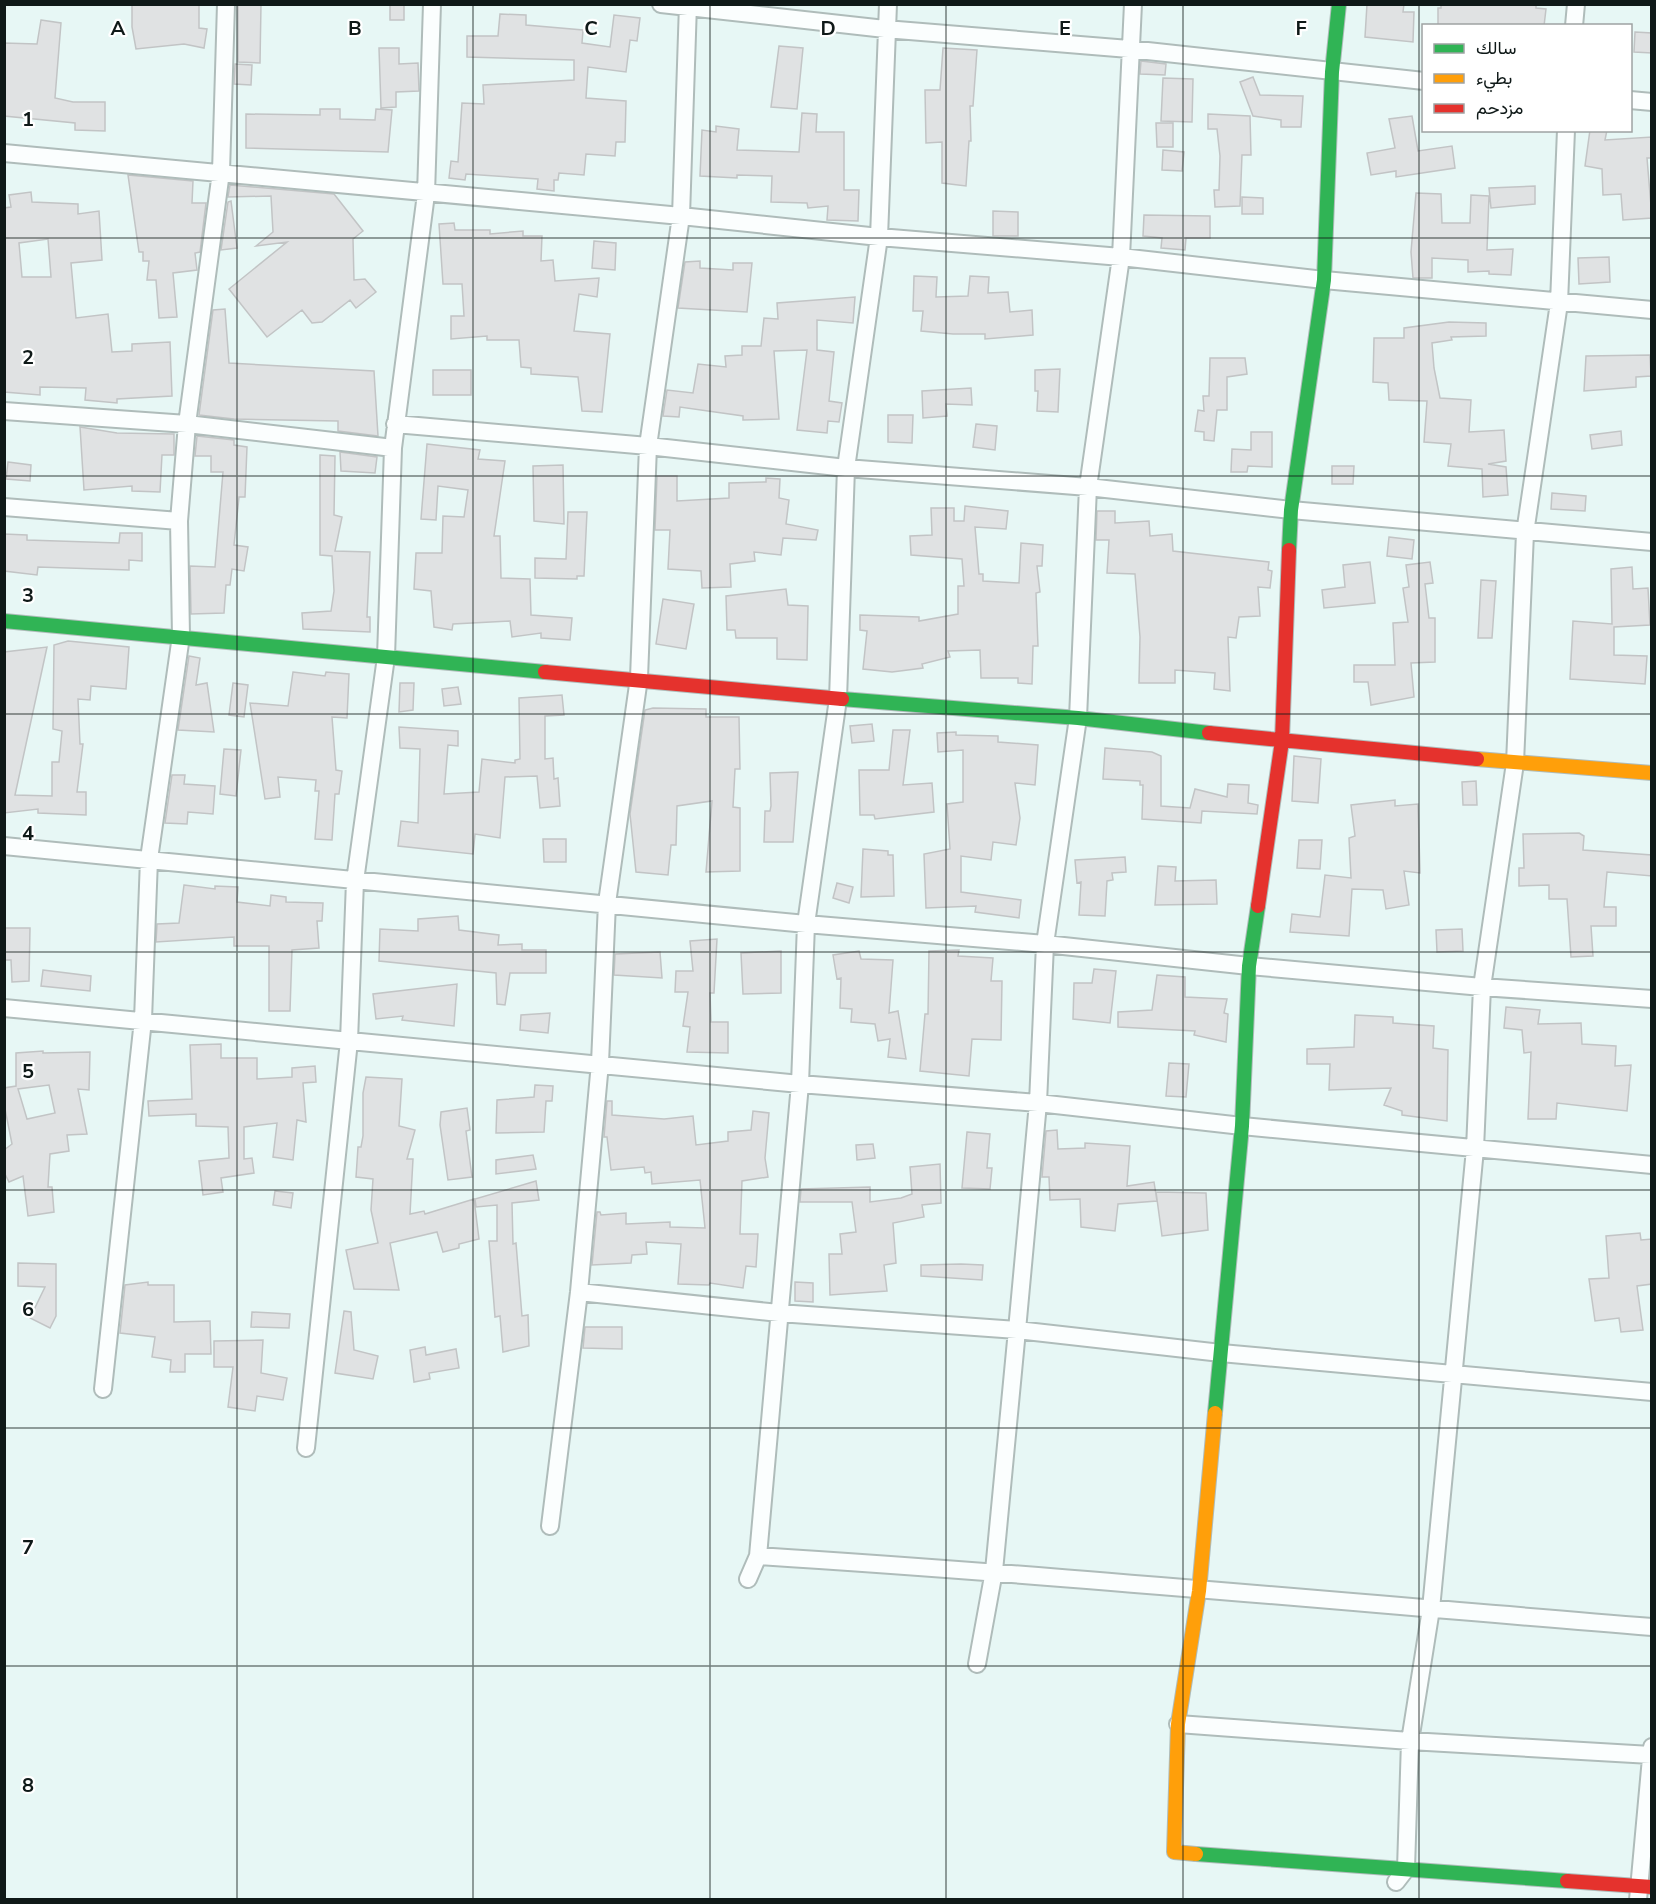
<svg xmlns="http://www.w3.org/2000/svg" width="1656" height="1904" font-family="'Nunito Sans',Vazirmatn,sans-serif">
<style>
.building{fill:#e0e2e3;stroke:#c2c4c5;stroke-width:1.5;fill-rule:evenodd}
.lines{fill:none;stroke-linecap:round;stroke-linejoin:round}
.street-casing{stroke:#afbcba;stroke-width:20}
.fast-casing{stroke:#afbcba;stroke-width:16}
.slow-casing{stroke:#afbcba;stroke-width:16}
.jam-casing{stroke:#afbcba;stroke-width:16}
.street{stroke:#fbfefe;stroke-width:16}
.fast{stroke:#30b455;stroke-width:14}
.slow{stroke:#ff9f0a;stroke-width:14}
.jam{stroke:#e5322d;stroke-width:14}
.grid{fill:none;stroke:#0f1918;stroke-width:1.5;stroke-opacity:0.55}
.grid-label{font-size:20px;text-anchor:middle;font-weight:bold;fill:#0f1918;stroke:#fff;stroke-width:4.5;stroke-linejoin:round;paint-order:stroke}
</style>
<rect width="100%" height="100%" fill="#e7f7f5"/>
<path class="building" d="M132,4H199V28L207,29L204,48L184,44L136,49L132,27Z
M238,4H261L260,63L238,62Z
M390,4H404V20H390Z
M1367,4H1404L1403,12H1414L1413,42L1365,37Z
M1441,4H1536V8L1546,9L1544,26H1438V8H1441Z
M500,14L526,15V25L583,30L582,43L610,47L614,15L640,18L637,41L630,40L626,72L588,67L586,98L626,101L625,142H616L615,156L586,154L584,175L559,173L558,180H554V191L537,189L538,179L466,174L465,180L449,178L451,161L458,162L462,103L484,104L483,85L574,80V60L467,57V36H498Z
M41,20L61,23L55,98L73,102H105V131L75,130V123L4,116V43L37,44Z
M1635,32L1652,33V53L1634,52Z
M779,46L803,48L797,109L771,107Z
M379,48H399V64L418,63L419,91L396,92V107L381,108Z
M943,48L977,50L973,106H970L971,141H969L966,186L942,183V142L926,143L925,90H940Z
M1141,61L1166,64L1165,75L1140,74Z
M235,64L252,65L251,85L234,84Z
M1253,77L1260,95L1303,96L1301,127H1281V120L1253,116L1240,82Z
M1163,78L1193,79L1192,122L1161,121Z
M320,109H340V119L375,120L376,109L392,110L388,152L246,148V114L320,115Z
M802,113L817,114L816,132H844V190H859L858,221L827,220L828,206L808,208L807,203L771,202L772,176L737,175V178L700,176L702,130L716,132V126L739,129L737,150L799,152Z
M1208,114L1250,116L1251,155H1242L1240,206L1215,207L1214,190H1219L1220,156L1217,129H1208Z
M1412,116L1418,151L1452,146L1455,168L1396,177V171L1371,175L1367,153L1395,148L1389,119Z
M1156,123H1173V147H1157Z
M1590,130H1607L1605,140L1652,137V158H1647L1652,218L1623,220L1621,194L1603,195L1602,169L1585,166Z
M1163,150L1184,152L1182,171L1162,170Z
M128,175L193,181L192,203H206L200,252L195,253L197,270L173,273L177,317L159,318L156,280H147L149,261H143V252H139Z
M230,185L334,194L363,231L353,239L354,280L365,279L376,292L356,308L350,300L322,322L312,323L302,310L267,337L229,289L287,242L256,246L273,232L271,196L228,197Z
M1535,186V204L1491,208L1489,188Z
M31,192L32,202L78,204V214L99,211L102,260L71,263L76,318L108,314L112,352L132,351V344L170,342L172,396L117,399V403L85,400L86,388L40,387V395L4,392V208L11,207L9,195ZM48,239L51,277H22L19,243Z
M1416,193L1441,194L1442,223H1470L1471,195L1489,196L1487,250L1513,249L1511,275L1489,274V271L1468,272V260L1432,258V278H1413L1411,252Z
M1242,197L1263,198V214H1242Z
M231,201L237,248L221,250L228,202Z
M993,211L1018,212V236H993Z
M1144,215L1210,216V238H1186L1185,250L1161,248L1162,238L1143,236Z
M454,223L455,230H490V234L523,231V236H542L541,261L553,260L555,281L599,278L597,297L579,294L574,331L610,334L602,412L582,411L578,377L531,374V368L521,367L519,340H487V336L451,339V316H464L462,284H443L439,224Z
M594,241L616,243L615,270L592,268Z
M1609,257L1610,282L1579,284L1578,258Z
M700,261V268L733,270V263H752L747,312L678,308L685,262Z
M914,276L937,277L936,297L968,296L970,276L989,277L988,293L1008,292L1010,312L1032,310L1033,335L985,339V334H953L921,331L923,311H913Z
M855,297L853,323L817,320V350L834,352L829,401L842,403L839,422L828,421L827,433L797,430L807,350L774,351L779,419L743,420V416L680,407L679,417L663,416L667,390L693,393L698,364L726,367L725,356L742,355V346H761L764,318L778,319L777,303Z
M225,309L229,363L374,371L378,436L338,431V421L234,419L199,415L213,310Z
M1449,322L1486,323V336L1451,337L1452,340L1432,343L1434,368L1440,398L1471,400L1469,432L1504,430L1506,461L1488,464L1506,467L1508,495L1483,497L1482,469L1448,466L1451,444L1424,442L1427,401L1389,400L1388,383L1373,382L1374,338H1404V328Z
M1650,355L1651,376L1636,377V387L1584,391L1586,356Z
M1210,358H1245L1247,374L1227,377V410H1217L1214,441L1204,440V432L1195,431L1198,410L1204,411L1203,396H1209Z
M1060,369L1058,412L1037,411L1038,391H1035V370Z
M433,370H471V395H433Z
M971,388L972,405L946,404L947,416L923,418L922,391Z
M888,415H913L912,443L888,442Z
M976,424L997,426L995,450L973,447Z
M80,427L117,433L174,434V455H162L160,492L132,491V486L84,490Z
M1621,431L1622,445L1592,449L1590,435Z
M1251,432H1272V467L1248,466L1247,472H1231L1232,449L1251,450Z
M197,436L234,440V445L247,447L245,497H239L234,545L248,547L244,571L232,569L230,585H226L224,613L191,614L190,566L215,567L223,472H211V456H195Z
M427,444L480,450L478,459L505,461L494,536H500L501,578L530,579L531,615L572,618L570,640L541,638V633L512,637L510,621L453,624L452,630L434,627L431,591L414,589L416,553H442L443,516L464,517L468,490L438,486L436,520L421,519Z
M340,452L377,457L375,473L341,471Z
M320,455L335,456L334,515L342,517L335,551L370,552L367,617H370V632L303,629L302,613L331,611L334,591L332,556L320,555Z
M8,462L31,465L30,481L6,479Z
M563,465L564,524L534,521L533,466Z
M1332,466H1354L1353,484H1332Z
M657,476H677V501L729,498V483L766,482V478L780,479L779,498L789,500L786,524L818,530L816,540L783,538L781,555L754,552L755,561L730,564L731,587L702,588L701,571L668,569L670,530H655Z
M1552,493L1586,496L1585,511L1551,509Z
M965,506L1008,511L1006,529L975,527L979,574H983V581L1019,583L1021,543L1043,545L1042,566H1037L1040,592L1036,593L1038,646H1033L1032,684L1018,683V678H981L980,650L948,651L950,657L922,664L923,668L892,672L863,669L867,631L860,630V615L919,617V621L958,614V586H964L962,559L911,555L910,536L932,535L931,508H954V521H964Z
M1097,511H1115V523L1149,521L1150,536L1172,534L1173,551L1269,562L1268,570L1272,571L1270,588L1258,587L1260,616L1239,617L1236,638L1228,637L1230,691L1214,689L1215,673L1175,670V683H1139L1140,637L1135,574L1107,573L1109,540H1096Z
M568,512H587L584,576H577V579L535,578V558L566,559Z
M120,533H142V561L129,560V570L38,567L37,575L4,571V534L27,535V540L119,543Z
M1389,537L1414,540L1412,559L1387,556Z
M1370,562L1375,603L1324,608L1322,590L1345,587L1343,565Z
M1430,562L1433,583L1425,584L1429,618H1435V662L1411,663L1414,697L1371,705L1368,682H1354V665H1395L1393,623L1408,622L1403,588L1409,587L1406,565Z
M1632,567L1633,589L1648,588L1650,625L1614,627V655L1647,656L1645,684L1570,679L1573,621L1612,624L1611,569Z
M1481,580L1496,581L1492,638H1478Z
M786,589L788,605L808,606L807,660L777,659V638H736L735,630H727L726,596Z
M663,599L694,604L686,649L656,644Z
M68,641L129,647L126,689L91,686L90,700L78,699L80,744H83L77,792H86V815L38,813V809L4,813V652L47,647L15,795L52,796V762H59L62,731L53,729L54,645Z
M189,656L200,658L196,685L207,683L214,732L178,730Z
M293,672L325,676L326,672L349,674L347,718L332,717L336,770L342,771L339,794H335L332,840L315,839L319,791H315L316,780L278,777L280,797L265,799L250,703L288,706Z
M233,683L248,685L244,717L229,715Z
M400,683H414L413,710L399,712Z
M458,687L461,704L444,706L442,689Z
M562,695L564,715L545,716V759L553,758L554,779L558,778L560,806L540,808L537,776L505,777L500,838L475,834L473,854L398,846L401,821L418,823L420,749L400,748L399,727L458,731V746L448,745L444,794L479,792L482,759L515,763V760L520,759L519,698Z
M653,708L706,709V717H739L740,769H735L733,807L740,808V871L706,872L712,801L677,806L676,845H671L668,875L636,872L630,814L645,710Z
M872,724L874,741L852,743L850,726Z
M893,730H910L903,785L932,783L934,812L875,819L874,815H860L859,770H889Z
M956,732V735L998,736V742L1038,745L1035,785L1015,783L1020,818L1016,845L993,842L991,860L961,856V892L1021,900L1019,918L975,912L976,906L926,908L924,854L950,849L947,804L963,802V750L938,752L937,733Z
M1105,748L1152,752L1161,756V806L1190,808L1195,789L1227,797L1228,784L1249,785L1248,803L1258,805L1257,814L1202,811L1201,823L1142,819L1143,785H1140V781L1103,779Z
M224,749L241,750L236,796L220,794Z
M1294,756L1321,759L1318,803L1292,801Z
M798,772L793,842H764L765,811H770L771,806L770,773Z
M172,775H185L184,784L215,786L213,814L188,812L187,824L165,823Z
M1476,781L1477,805H1463L1462,782Z
M1395,800V806L1418,804L1420,873L1404,871L1409,905L1386,909L1383,890L1352,889L1349,936L1290,932L1292,914L1320,917L1325,875L1351,878L1349,838L1355,836L1351,805Z
M1579,833L1584,836L1583,850L1652,855V876L1607,872L1604,907H1616V926H1591L1593,956L1571,957L1567,899H1549V885L1519,886V868H1524L1523,834Z
M543,839H566V862H544Z
M1299,840H1322L1320,869L1297,868Z
M863,849L888,851V855H893L894,896L861,897Z
M1125,857L1126,872L1112,873L1113,880L1107,881L1105,916L1079,915L1081,882L1077,883L1075,860Z
M1158,866L1176,867L1175,881L1216,880L1217,904L1155,905Z
M837,883L853,887L849,903L833,898Z
M184,885L215,889V886L238,887L237,902L270,906L271,895L286,897V902L323,903L322,921H317L319,948L292,950L290,1011H269V946H234V937L156,942L157,924L179,923Z
M458,916L459,930L499,935L498,945L522,944V950H546V973H510L505,1005L497,1004L496,973L379,961L380,929L418,931V919Z
M4,928H30L29,981L12,982L11,960H4Z
M1462,929L1463,951L1437,952L1436,930Z
M717,939L714,993H710L711,1022H728V1053L687,1052L690,1027L683,1026L688,992H675L676,971H693L690,941Z
M959,950L958,956L993,958L991,981H1002L1001,1040L972,1039L969,1076L920,1071L925,1014H928L929,951Z
M781,951V993L743,994L741,953Z
M859,951L861,959L893,960L889,1013L898,1011L906,1059L888,1057L890,1039L878,1041L875,1024L851,1022L852,1009L840,1008L841,978L837,979L833,955Z
M660,952L662,978L614,975L615,954Z
M1094,969L1116,971L1110,1023L1073,1019L1074,983H1092Z
M43,970L91,976L90,991L41,986Z
M1157,975L1185,977V997L1227,999L1224,1013L1228,1014L1226,1042L1194,1035L1195,1031L1118,1027V1012L1152,1010Z
M457,984L454,1026L402,1020L403,1016L376,1019L373,994Z
M1506,1007L1540,1010L1538,1024L1581,1023L1582,1044L1616,1046L1615,1066L1631,1065L1627,1111L1557,1103L1556,1119H1528L1531,1052L1524,1053L1522,1030L1504,1028Z
M550,1013L548,1033L520,1030L521,1015Z
M1355,1015L1393,1017V1023L1434,1026L1433,1048L1448,1050L1447,1121L1402,1115V1111L1384,1105L1391,1088L1329,1090L1330,1064H1307V1049L1354,1047Z
M221,1044V1058H257V1079L292,1077V1068L315,1066L316,1082L303,1083L306,1122L297,1120L293,1160L273,1157L277,1123L244,1127V1159L252,1158L254,1173L221,1178L223,1192L203,1195L199,1161L229,1158L228,1127L196,1126V1114L149,1116L148,1101L192,1099L190,1045Z
M43,1051V1053L90,1052L89,1090L78,1089L87,1134L67,1135L69,1151L50,1154L48,1187H52L54,1212L28,1216L23,1176L9,1182L4,1172V1150L12,1144L4,1104V1088L16,1086V1053ZM49,1085L55,1113L27,1119L18,1089Z
M1169,1063L1189,1064L1186,1097L1166,1096Z
M366,1077L402,1079L399,1126L415,1130L407,1159H413L410,1214L424,1211L425,1214L474,1199L479,1239L459,1244V1248L443,1252L437,1232L390,1243L399,1290L354,1289L346,1250L378,1243L371,1210L373,1179L356,1177L358,1147H361L363,1136V1093Z
M535,1085L553,1086L552,1101H546L544,1132L496,1133L497,1100L534,1097Z
M607,1101H612V1115L664,1119L693,1116L696,1145L728,1141V1132L751,1130L753,1111L769,1113L765,1158L768,1177L742,1181L740,1234H758L756,1267L746,1266L743,1288L710,1283L709,1285L678,1284L681,1244L646,1242L647,1254L632,1255L631,1263L592,1265L597,1212H600L601,1215L626,1213V1224L670,1222V1227L705,1228L700,1180L652,1184L651,1172L645,1173L644,1167L611,1170L607,1137H604Z
M467,1108L470,1130L466,1131L472,1177L448,1180L440,1125L441,1112Z
M1057,1130L1058,1149L1085,1148V1143L1130,1146L1127,1186L1154,1182L1157,1201L1118,1204L1115,1231L1081,1227L1080,1199L1050,1200L1049,1177H1042L1046,1131Z
M967,1132L990,1134L987,1168H992L990,1189L962,1188Z
M873,1144L875,1158L857,1160L856,1145Z
M533,1155L536,1169L496,1174V1160Z
M940,1164L941,1203L922,1205L924,1217L893,1223L896,1263L884,1265L887,1291L830,1295L829,1254H842L840,1234L856,1232L852,1202H800L801,1189L870,1187V1202L901,1198L912,1194L910,1167Z
M536,1181L539,1200L512,1203L513,1244L516,1243L522,1316L528,1315L529,1346L503,1352L500,1316L495,1317L489,1241H497V1205L476,1207L475,1199Z
M275,1191L293,1193L291,1208L273,1205Z
M1156,1192L1206,1193L1208,1230L1162,1236Z
M1640,1233L1641,1240L1652,1239V1284L1637,1286L1643,1330L1621,1332L1619,1318L1595,1321L1589,1279L1609,1278L1606,1236Z
M18,1263L56,1264V1316L50,1328L30,1318L45,1287L18,1286Z
M961,1264L983,1265L982,1280L921,1276V1265Z
M148,1282V1285H174V1322L210,1321L211,1354H185V1372H170L171,1360L152,1357L155,1337L120,1333L125,1285Z
M795,1282L813,1283V1302L795,1301Z
M344,1311L351,1312L354,1350L378,1356L373,1379L335,1373Z
M252,1312L290,1314L289,1328L251,1327Z
M585,1327H622V1349L583,1348Z
M263,1340L261,1373L287,1378L283,1400L257,1396L255,1411L228,1407L233,1367H214V1341Z
M425,1347L426,1355L456,1349L459,1368L429,1373L430,1379L414,1382L410,1350Z"/>
<g class="lines">
<g class="street-casing">
<path id="street" d="M661,4L885,29L1129,49L1424,81
M1574,26L1576,4
M1630,100L1652,102
M4,153L681,216L879,237L1121,257L1324,280L1652,310
M4,411L187,424L393,448
M395,424L648,446L846,468L1088,487L1291,510L1652,542
M4,507L179,521
M4,846L806,924L1045,944L1249,966L1482,987L1652,999
M4,1008L800,1084L1038,1103L1242,1126L1652,1165
M579,1292L779,1313L1017,1330L1221,1353L1652,1392
M103,1389L143,1020L149,859L181,636L179,521L187,424L221,172L226,4
M306,1448L349,1041L355,881L386,657L393,448L426,194L432,4
M550,1526L579,1292L600,1063L607,903L639,678L648,446L681,216L688,4
M758,1556C1056,1575 1354,1603 1652,1627
M748,1579L758,1556L800,1084L806,924L838,699L846,468L879,237L888,4
M977,1664L994,1571L1017,1330L1038,1103L1045,944L1078,718L1088,487L1121,257L1133,4
M1178,1724L1410,1741L1651,1755
M1396,1882L1406,1869L1410,1741L1431,1609L1475,1149L1482,987L1515,763L1525,533L1559,303L1566,130
M1638,1900L1652,1747"/>
</g>
<g class="fast-casing">
<path id="fast" d="M1289,550L1291,510L1324,280L1332,72L1339,4
M4,621L545,672
M842,699L1078,718L1209,733
M1215,1413L1242,1126L1249,966L1258,906
M1196,1854L1567,1881"/>
</g>
<g class="slow-casing">
<path id="slow" d="M1477,759L1652,773
M1196,1854L1174,1852L1178,1724L1199,1591L1215,1413"/>
</g>
<g class="jam-casing">
<path id="jam" d="M545,672L842,699
M1209,733L1477,759
M1258,906L1282,741L1289,550
M1567,1881L1652,1887"/>
</g>
<use href="#street" class="street"/>
<use href="#fast" class="fast"/>
<use href="#slow" class="slow"/>
<use href="#jam" class="jam"/>
</g>
<path class="grid" d="M237,4V1900M473,4V1900M710,4V1900M946,4V1900M1183,4V1900M1419,4V1900M4,238H1652M4,476H1652M4,714H1652M4,952H1652M4,1190H1652M4,1428H1652M4,1666H1652"/>
<g class="grid-label">
<text x="118" y="35">A</text>
<text x="355" y="35">B</text>
<text x="591" y="35">C</text>
<text x="828" y="35">D</text>
<text x="1065" y="35">E</text>
<text x="1301" y="35">F</text>
<text x="28" y="126">1</text>
<text x="28" y="364">2</text>
<text x="28" y="602">3</text>
<text x="28" y="840">4</text>
<text x="28" y="1078">5</text>
<text x="28" y="1316">6</text>
<text x="28" y="1554">7</text>
<text x="28" y="1792">8</text>
</g>
<rect width="1656" height="1904" fill="none" stroke="#0f1918" stroke-width="12"/>
<rect x="1422" y="24" width="210" height="108" fill="#ffffff" stroke="#9fa3a3" stroke-width="1.5"/>
<rect x="1434" y="44" width="30" height="9" fill="#30b455" stroke="#9fa3a3" stroke-width="1.5"/>
<text x="1476" y="54" font-size="18" fill="#0f1918">سالك</text>
<rect x="1434" y="74" width="30" height="9" fill="#ff9f0a" stroke="#9fa3a3" stroke-width="1.5"/>
<text x="1476" y="84" font-size="18" fill="#0f1918">بطيء</text>
<rect x="1434" y="104" width="30" height="9" fill="#e5322d" stroke="#9fa3a3" stroke-width="1.5"/>
<text x="1476" y="114" font-size="18" fill="#0f1918">مزدحم</text>
</svg>
